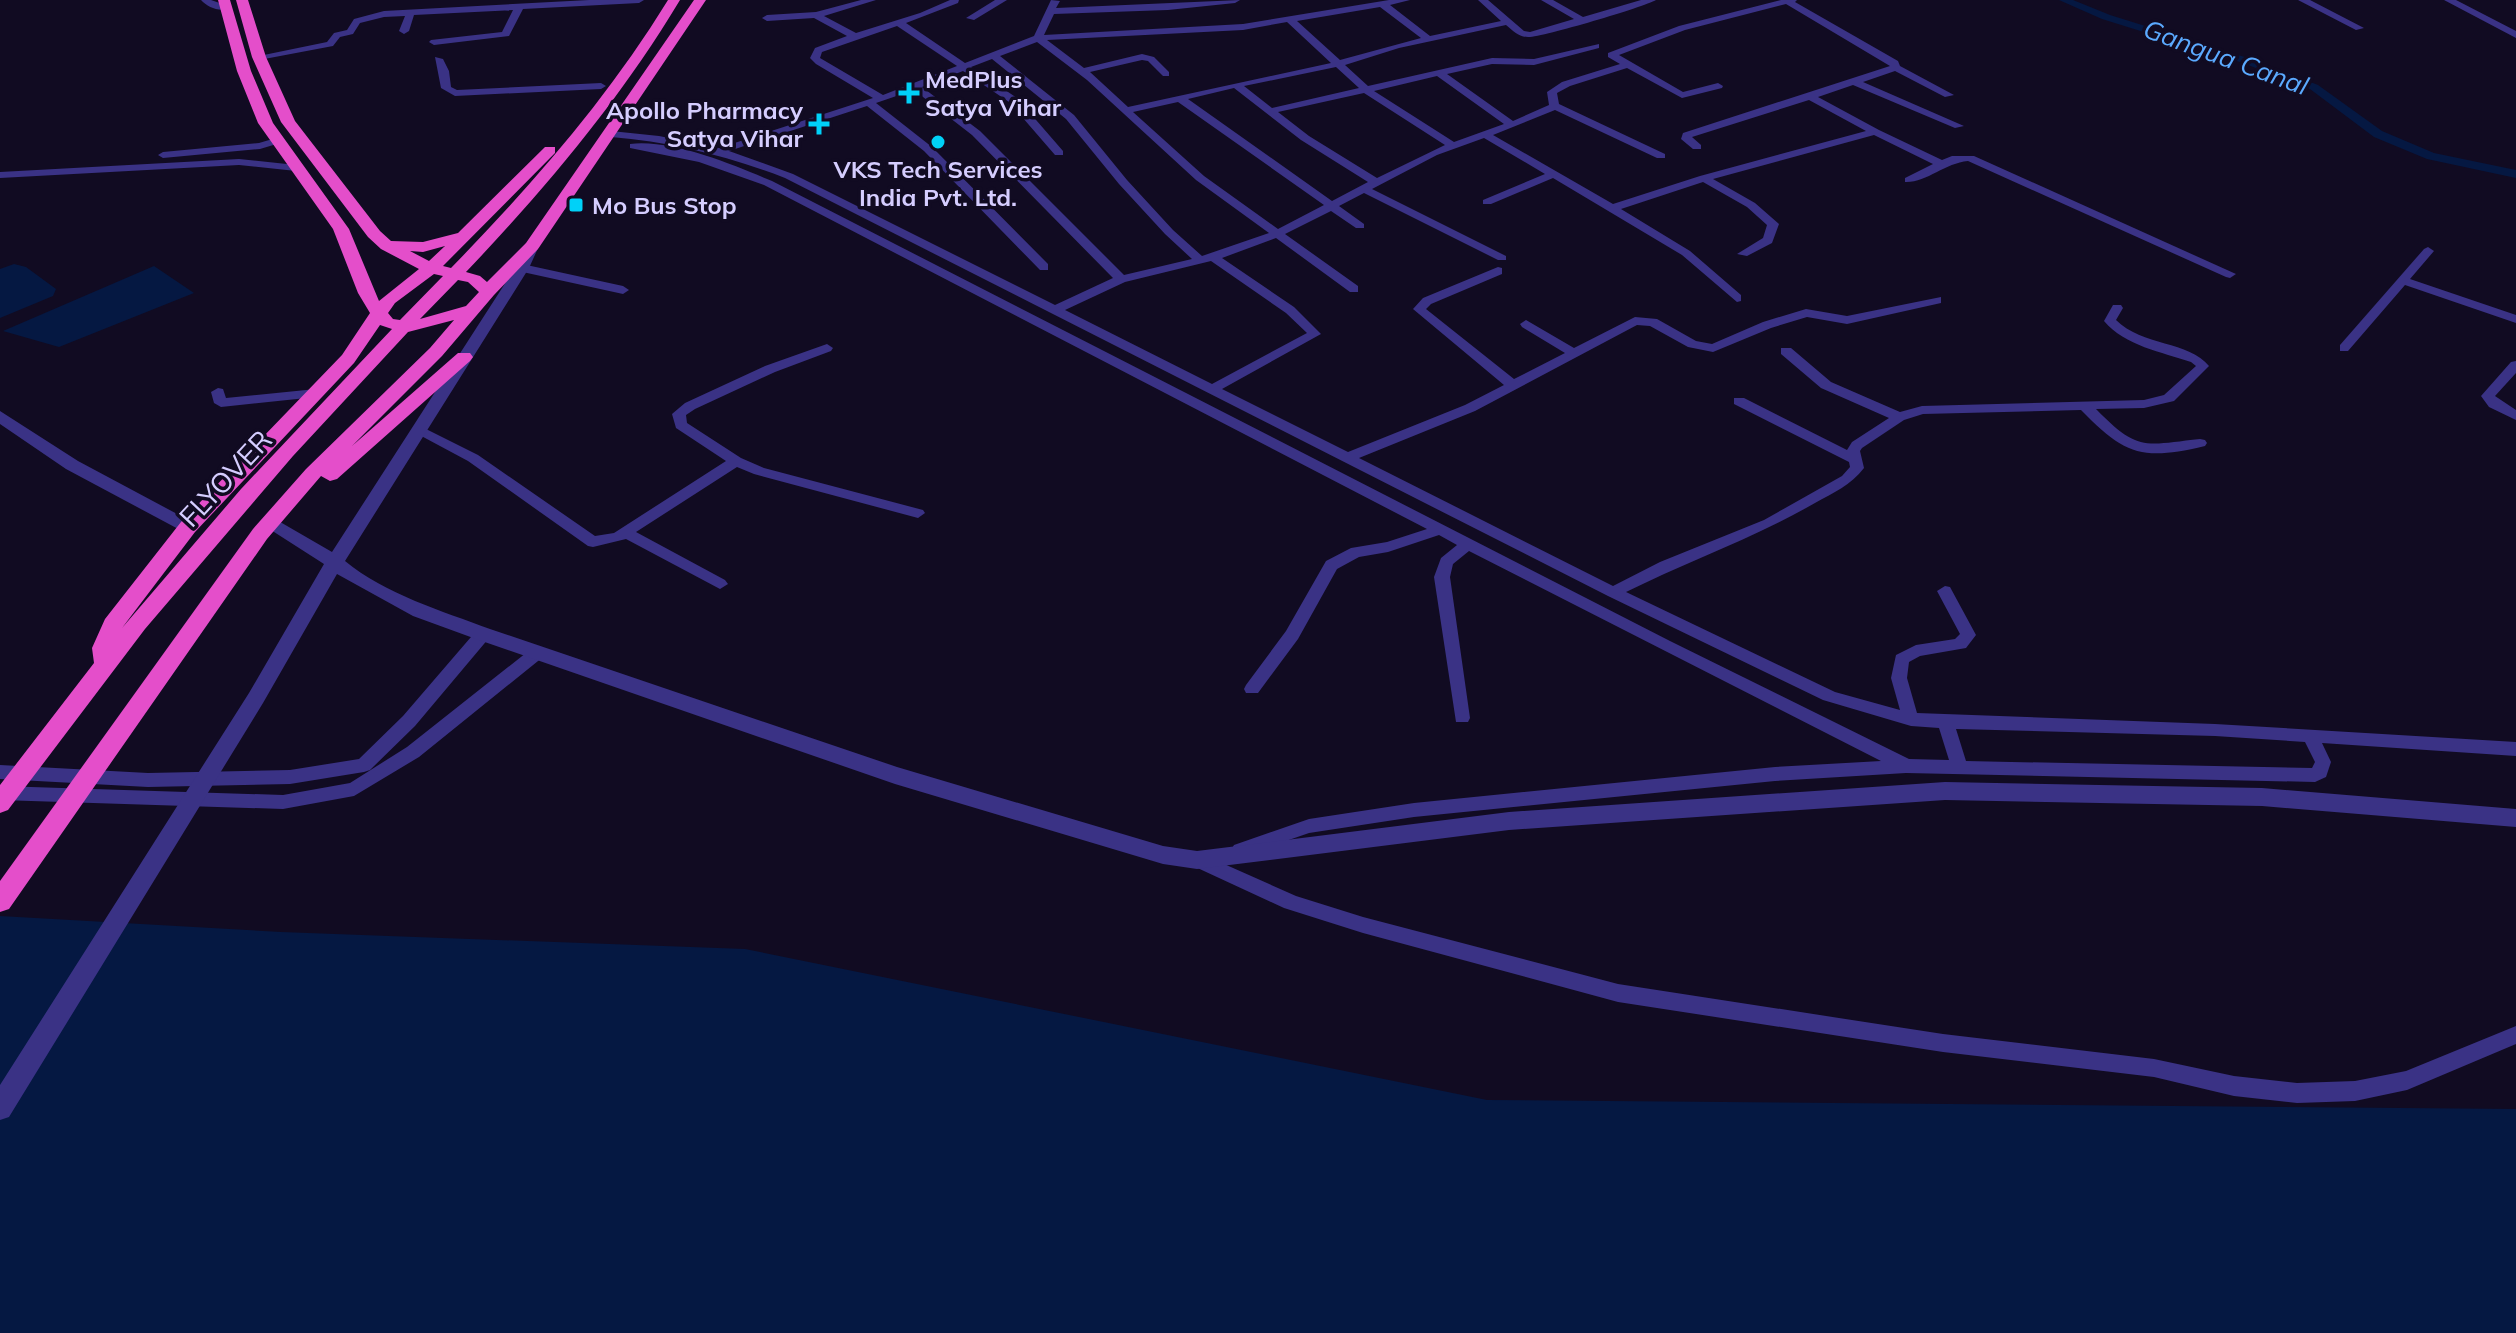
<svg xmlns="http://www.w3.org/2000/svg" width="2516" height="1333" font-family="Mulish,sans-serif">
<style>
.water{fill:#051842}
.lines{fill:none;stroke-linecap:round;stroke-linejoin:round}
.canal{fill:#051842;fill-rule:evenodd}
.minor{fill:#3a3285;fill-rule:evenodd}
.tertiary{fill:#3a3285;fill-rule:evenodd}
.trunk{fill:#e44eca;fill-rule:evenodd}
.poi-dot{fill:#00d1f8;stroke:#110b22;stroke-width:3}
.labels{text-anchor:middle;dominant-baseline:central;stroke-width:7;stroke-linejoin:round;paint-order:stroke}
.far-poi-label{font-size:24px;font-weight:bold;fill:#d5cdff;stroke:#110b22;text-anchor:start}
.far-water-label{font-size:26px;font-style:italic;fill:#5baaff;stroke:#110b22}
.street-label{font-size:28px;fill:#d5cdff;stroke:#110b22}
</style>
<rect width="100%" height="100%" fill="#110b22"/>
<path class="water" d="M14,264L26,267L56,289L53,296L0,318V269Z
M154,266L194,293L59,347L3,331Z
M0,916L281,932L745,949L1487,1100L2516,1109V1333H0Z"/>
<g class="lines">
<path class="canal" d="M2059,0H2073L2110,15L2251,59L2318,85L2382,131L2434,153L2516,170V178L2427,159L2374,137L2310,89L2243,63L2102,19Z"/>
<path class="minor" d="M201,0H211L231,7C222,13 208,8 201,0Z
M589,0H644L639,3L523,9L509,36L434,45L429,42L431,40L502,32L513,10L414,15L409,31L404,34L399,31L405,16L384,17L360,23L353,34L340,37L333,46L259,60L254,57L327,42L334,33L347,30L354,19L384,11Z
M861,0H876L824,16L856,33L920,13L950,0H959L958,3L906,23L965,63L1034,36L1051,0L1060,1L1056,8L1240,0L1235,3L1168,10L1054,14L1044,35L1243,24L1389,0H1410L1390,5L1430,36L1501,21L1478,0H1488L1524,31L1530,32L1574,19L1541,0H1553L1583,17L1641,0H1656C1644,7 1540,38 1528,37C1519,37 1513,31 1506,25L1399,48L1345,65L1368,86L1492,58L1534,59L1599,44V48L1534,65L1492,64L1447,74L1513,121L1549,105L1547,92L1562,82L1620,64L1608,57V53L1679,26L1781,0H1797L1795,2L1898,61L1900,66L1954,95L1945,97L1895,71L1863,82L1964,126L1955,128L1853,85L1818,97L1879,130L1942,160L1952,156H1974L2236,274L2230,278L2226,277L1968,161C1945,163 1926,183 1905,182V178L1933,164L1874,135L1713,179L1755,203L1779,224L1772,243L1747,256L1737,254L1763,238L1767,225L1747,207L1703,182L1621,209L1690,251L1741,295V301L1737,302L1682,255L1553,178L1491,204H1483V200L1545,174L1484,138L1437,155L1372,189L1506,256V260H1498L1364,193L1339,206L1364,224V228H1356L1331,211L1285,234L1358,286V292H1350L1276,238L1222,258L1294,307L1321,334L1222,389L1348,452L1465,405L1504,385L1413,309L1423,298L1498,267L1502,268V274L1431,304L1426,309L1514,379L1565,353L1522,327L1520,324L1526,320L1574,348L1635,317L1657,319L1696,341L1712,344L1763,322L1806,309L1847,316L1941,297V303L1847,324L1807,317L1771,328L1713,352L1688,347L1650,326L1637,325L1475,411L1359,458L1613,586L1660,562L1764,520L1842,476L1850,467L1849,462L1734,404V398H1744L1847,450L1852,442L1889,418L1821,388L1781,354V348H1791L1831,382L1900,412L1922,406L2144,400L2164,395L2196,366L2191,362C2162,352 2125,346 2104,321L2113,305H2121L2123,308L2116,320C2142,346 2189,341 2209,366L2174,401L2144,408L2096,409C2138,452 2144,445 2200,439L2205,440L2207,443L2205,446C2142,461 2125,455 2081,410L1923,414L1904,420L1862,448L1860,451L1864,468C1851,485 1833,493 1815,503C1754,538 1688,561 1626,592L1835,692L1900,710L1891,678L1896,655L1916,645L1955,639L1960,634L1937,591L1945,586L1950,587L1976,635L1966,648L1920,656L1909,662L1907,678L1917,713L2215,724L2516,742V756L2322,743L2331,762L2326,777L2315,782L1906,773L1775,781L1414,817L1309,833L1240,857L1234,855L1231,850L1234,845L1309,819L1414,803L1775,767L1881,761L1469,551L1453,564L1450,577L1470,718L1468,722H1456L1434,577L1441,558L1457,545L1439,535L1388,552L1359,557L1337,569L1298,639L1258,693H1246L1244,689L1246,685L1286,631L1326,561L1351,548L1387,542L1427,529L764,185L699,162L630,148V144C673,139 733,165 772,181L1670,641L1909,759L1949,760L1939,728L1911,726L1823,700L1608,596L785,178C728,156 672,142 611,137L606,134L611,131L659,136L719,148L873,98L816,64L810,58L815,48L847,36L814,18L767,21L762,18L767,15L816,12ZM1786,4L1890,66L1683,133L1681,139L1693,149H1701V145L1692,137L1809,100L1866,131L1700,176L1613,204L1493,135L1555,110L1657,158H1665V154L1559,104L1557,93L1570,86L1627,68L1682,98L1722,88L1723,86L1718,83L1683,92L1619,55L1685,30ZM1380,7L1421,38L1340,60L1297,21ZM1287,22L1331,63L1128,107L1090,72L1142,60L1148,61L1163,76H1169V72L1154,57L1142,54L1084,68L1047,40L1243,30ZM897,26L957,66L883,95L820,58L822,52ZM1037,42L1087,80L1196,180L1269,233L1202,256L1173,230L1127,180L1074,115L1000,56ZM992,59L1066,119L1119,184L1165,234L1192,259L1124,275L980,131L922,87L963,71L1009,102L1055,155H1063V151L1017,98L971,67ZM1336,67L1359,88L1272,108L1244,86ZM1437,76L1504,124L1454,142L1374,91ZM1234,88L1301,140L1368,182L1332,201L1188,99ZM914,90L972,135L1113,278L1055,305L793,174L729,151L867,106L924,151L1040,270H1048V264L932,147L876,103ZM1364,93L1445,145L1377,178L1309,136L1278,112ZM1178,102L1324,205L1278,229L1204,176L1133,112ZM1211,261L1286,313L1307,333L1212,384L1065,310L1125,282ZM1956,729L2215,736L2305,742L2315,762L2312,768L1966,761Z
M995,0H1007L974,20L966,18Z
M2298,0H2310L2364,28L2356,30Z
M2444,0H2456L2516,31V38Z
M435,57L443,59L449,71L451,87L457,90L601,83L606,86L601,89L455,96L441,88Z
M276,138L280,139V143L260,149L163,158L158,155L163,152L259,143Z
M239,159L296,165L301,168L296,171L239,165L0,178V172Z
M2428,247L2434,251L2410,279L2516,315V323L2405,285L2348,351H2340V345L2424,249Z
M522,264L623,286L629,290L623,294L518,271L516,268Z
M827,344L833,348L831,351L775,372L695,409L686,415L687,423L741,458L764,468L923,510L925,513L918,518L754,474L737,467L636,532L725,580L728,584L720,589L626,539L593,547L588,546L468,461L412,431L414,428H424L478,455L595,536L614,533L726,461L676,428L672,414L685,403L765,366Z
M2516,361V373L2495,396L2516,410V420L2489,407L2481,396L2511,362Z
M218,388L223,389L226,398L316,389L323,393L316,397L221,407L214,403L211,392Z
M483,628L491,634L489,638L415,726L370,770L364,772L290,784L148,787L0,779V765L148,773L290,770L359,759L403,716L477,630Z
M537,647L543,649L545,653L543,657L419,757L354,796L283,809L0,800V786L283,795L350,783L407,747L531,649Z
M1197,852L1296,896L1363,917L1618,984L1943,1034L2154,1059L2234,1076L2297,1083L2355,1081L2406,1071L2516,1026V1044L2407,1090L2355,1101L2297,1103L2234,1096L2154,1077L1943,1052L1618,1002L1363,933L1284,908L1191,865L1188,860L1191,855Z"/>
<path class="tertiary" d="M532,242L539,246L529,268L345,561C385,594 442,611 490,629L897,767L1163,846L1197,851L1509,812L1945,782L2262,788L2516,809V827L2262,806L1945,800L1509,830L1197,869L1163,864L895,784L476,639L413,616L337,574L263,703L9,1117L0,1120V1085L249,693L324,564L260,523L263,519H275L332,552L515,268L525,246Z
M0,411L78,461L194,523L197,527L194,531H182L66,469L0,424Z"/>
<path class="trunk" d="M218,0H230L251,71L273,123L349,229L379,301L419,269L381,249L368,237L281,122L252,57L236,0H248L266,57L295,121L380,231L391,241L423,242L458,233L545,147H555V153L443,266L451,268C532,185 607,99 668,0H680C620,100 546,188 466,272L480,276L487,282L526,243L694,0H706L538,249L494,295L442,356L352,446L458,353H470L473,357L470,361L337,479L330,481L321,476L267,539L9,909L0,912V881L253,529L306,469L430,348L454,320L408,332L293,456L145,629L8,810L0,813V785L94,663L92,648L105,619L181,522L342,355L370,313L358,293L333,229L258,123L237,71ZM445,246L429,261L410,251L423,252ZM434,274L443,276L400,320L393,319L388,313L395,303ZM458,280L468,282L479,292L466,306L420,319ZM380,325L392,329L241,489L122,628L195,532L354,363Z"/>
</g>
<g class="poi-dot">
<path d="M905 81h8v8h8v8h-8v8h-8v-8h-8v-8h8z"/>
<path d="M815 112h8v8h8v8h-8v8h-8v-8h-8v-8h8z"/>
<circle cx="938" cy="142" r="8"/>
<rect x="568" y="197" width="16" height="16" rx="4"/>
</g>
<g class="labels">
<g class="far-poi-label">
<text x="925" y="79">MedPlus<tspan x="925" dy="28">Satya Vihar</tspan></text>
<text x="803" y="110" text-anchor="end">Apollo Pharmacy<tspan x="803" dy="28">Satya Vihar</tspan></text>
<text x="938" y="169" text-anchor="middle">VKS Tech Services<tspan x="938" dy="28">India Pvt. Ltd.</tspan></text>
<text x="592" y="205">Mo Bus Stop</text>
</g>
<g class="far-water-label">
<text transform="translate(2226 57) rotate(20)">Gangua Canal</text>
</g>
<g class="street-label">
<text transform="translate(225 478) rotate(-47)">FLYOVER</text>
</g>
</g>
</svg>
